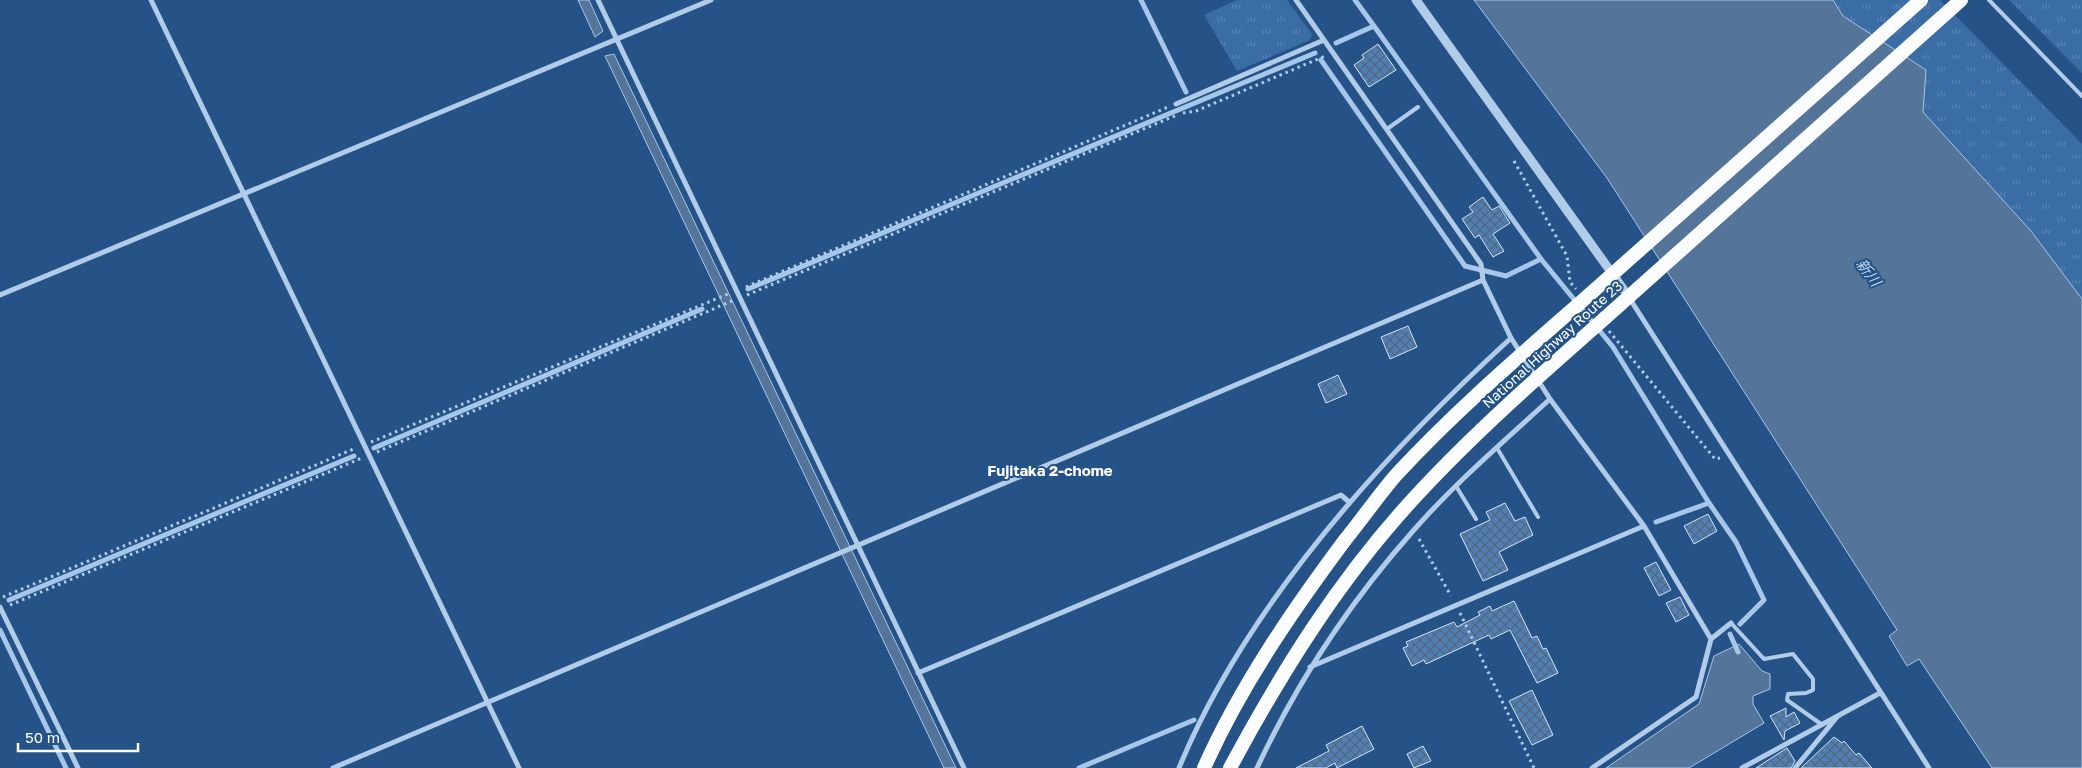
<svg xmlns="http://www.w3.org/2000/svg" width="2082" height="768" font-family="'Golos Text','Noto Sans JP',sans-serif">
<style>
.grass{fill:url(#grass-tufts)}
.water{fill:#55749a;stroke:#a6c7e9}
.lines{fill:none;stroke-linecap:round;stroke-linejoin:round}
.stream{stroke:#a6c7e9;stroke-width:5}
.building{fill:url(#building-cross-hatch);stroke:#d5e5f7}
.path{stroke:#b1cce9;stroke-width:3;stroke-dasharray:2.5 4;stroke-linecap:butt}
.service{stroke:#b1cce9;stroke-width:4}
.minor{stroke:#b1cce9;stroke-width:5}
.tertiary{stroke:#b1cce9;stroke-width:9}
.trunk{stroke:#fafcfe;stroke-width:14}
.trunk-bridge{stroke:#fafcfe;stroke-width:14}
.labels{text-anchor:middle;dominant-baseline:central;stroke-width:4;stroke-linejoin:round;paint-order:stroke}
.street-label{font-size:14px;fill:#fff;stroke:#255387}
.water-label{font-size:15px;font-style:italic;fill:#bdd6f0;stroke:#255387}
.neighbourhood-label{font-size:15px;font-weight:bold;fill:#fff;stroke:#255387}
</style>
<defs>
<pattern id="grass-tufts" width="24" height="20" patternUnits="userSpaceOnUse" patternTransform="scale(1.25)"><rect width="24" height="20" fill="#3a6da4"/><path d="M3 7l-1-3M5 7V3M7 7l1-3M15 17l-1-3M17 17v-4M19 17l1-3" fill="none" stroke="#5883b2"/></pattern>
<pattern id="building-cross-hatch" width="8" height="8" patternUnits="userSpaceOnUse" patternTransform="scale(1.25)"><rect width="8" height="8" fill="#527fb1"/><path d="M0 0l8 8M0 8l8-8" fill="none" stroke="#4f6884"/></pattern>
</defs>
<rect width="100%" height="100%" fill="#255387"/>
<path class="grass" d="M1237,0H1287L1312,34L1310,40L1237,71L1204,15Z
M1833,0H1940L2082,144V299L2031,231L1923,112L1926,70L1843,16Z
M2009,0H2082V73Z"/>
<path class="water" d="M578,0H589L603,31L595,37Z
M1474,0H1833L1843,16L1926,70L1923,112L2031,231L2082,299V768H1992L1919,659L1907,666L1889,636L1897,630L1607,178Z
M614,54L956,768H944L605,56Z
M1739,644L1762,671L1770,674V689L1753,696V704L1764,723L1689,768H1606L1699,704L1714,656Z"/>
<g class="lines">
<path class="stream" d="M1141,0L1186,92
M1355,0L1374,26
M1336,43L1374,26L1541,259L1613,347L1709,503L1736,542L1764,600L1740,624
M1321,60L1465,266L1506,276L1541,259
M748,289L1315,53
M374,448L702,309
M1656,522L1709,503
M9,600L354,456
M0,630L66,768
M1730,634L1738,652
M1079,768L1194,720"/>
</g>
<path class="building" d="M1378,44L1396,70L1369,87L1354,65L1364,58L1362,55Z
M1483,197L1492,210L1499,206L1510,223L1493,234L1504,251L1493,257L1479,235L1475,238L1462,219L1473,212L1469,207Z
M1408,326L1417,347L1390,359L1381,337Z
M1338,375L1347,394L1326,403L1318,384Z
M1505,503L1515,521L1525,517L1533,535L1499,552L1508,570L1483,581L1460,534L1490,520L1486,512Z
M1708,514L1717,531L1694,544L1684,526Z
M1656,562L1671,590L1659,596L1644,568Z
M1680,597L1689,615L1676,622L1666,603Z
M1514,601L1532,638L1537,636L1543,649L1546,648L1558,673L1537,683L1510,630L1491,639L1489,635L1426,664L1424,660L1412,666L1403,648L1408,646L1406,642L1454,622L1457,627L1480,615L1478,612L1490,606L1492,611Z
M1532,690L1553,735L1532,745L1509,701Z
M1786,708V717L1794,712L1800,723L1785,731L1784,740L1770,716Z
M1362,726L1374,749L1337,768L1335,763L1326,768H1296L1329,751L1326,745Z
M1834,737L1842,743L1844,741L1856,755L1859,753L1872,768H1801Z
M1423,746L1431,761L1414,768L1407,754Z
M1787,748L1795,761L1791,768H1756Z"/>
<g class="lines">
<path class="path" d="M1183,113L1196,111L1325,56
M1514,161L1567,256L1570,282L1576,289
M746,287L1168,107
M747,295L1177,115
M1609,331L1715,459L1720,458
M371,442L728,294
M377,452L732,301
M1419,539L1451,596
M3,597L356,448
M10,605L362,458
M1460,613L1534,768"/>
<path class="service" d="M1989,0L2082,96
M1387,129L1418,107
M1497,448L1538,517
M1456,486L1476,519
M1731,623L1764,659L1793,654L1813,679V690L1806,693L1788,694L1787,700L1821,724"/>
<path class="minor" d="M151,0L519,768
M598,0L964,768
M1296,0L1481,264L1483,280
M1176,104L1324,40
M0,295L711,0
M1630,299L1929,768
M1550,399L1644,526L1711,639
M0,607L78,768
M1310,667L1644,526
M918,673L1341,495L1349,502
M333,768L1483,280L1511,338L1550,399C1503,442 1455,483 1413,531C1350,602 1297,682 1257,768
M1179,768C1246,605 1382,456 1511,338
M1592,768L1696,697L1711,639L1731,623
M1742,768L1880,693
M1795,768L1837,717"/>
<path class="tertiary" d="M1416,0L1629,297"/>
<path class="trunk" d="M1589,295L1921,0
M1605,318L1961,0"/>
<path class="trunk-bridge" d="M1204,768C1240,687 1292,611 1345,540C1362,519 1378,496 1396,475C1456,410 1523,353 1589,295
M1230,768C1282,671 1340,578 1415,497C1474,433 1539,376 1605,318"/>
</g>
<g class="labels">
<g class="street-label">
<text transform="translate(1552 344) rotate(-42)">National Highway Route 23</text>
</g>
<g class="water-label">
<text transform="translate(1869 272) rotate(53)">新川</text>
</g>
<g class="neighbourhood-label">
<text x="1050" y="470">Fujitaka 2-chome</text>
</g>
</g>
<path d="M18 743v8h120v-8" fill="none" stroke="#ffffff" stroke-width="2.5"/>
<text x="25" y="743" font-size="15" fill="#ffffff" stroke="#255387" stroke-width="4" paint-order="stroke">50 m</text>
</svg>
